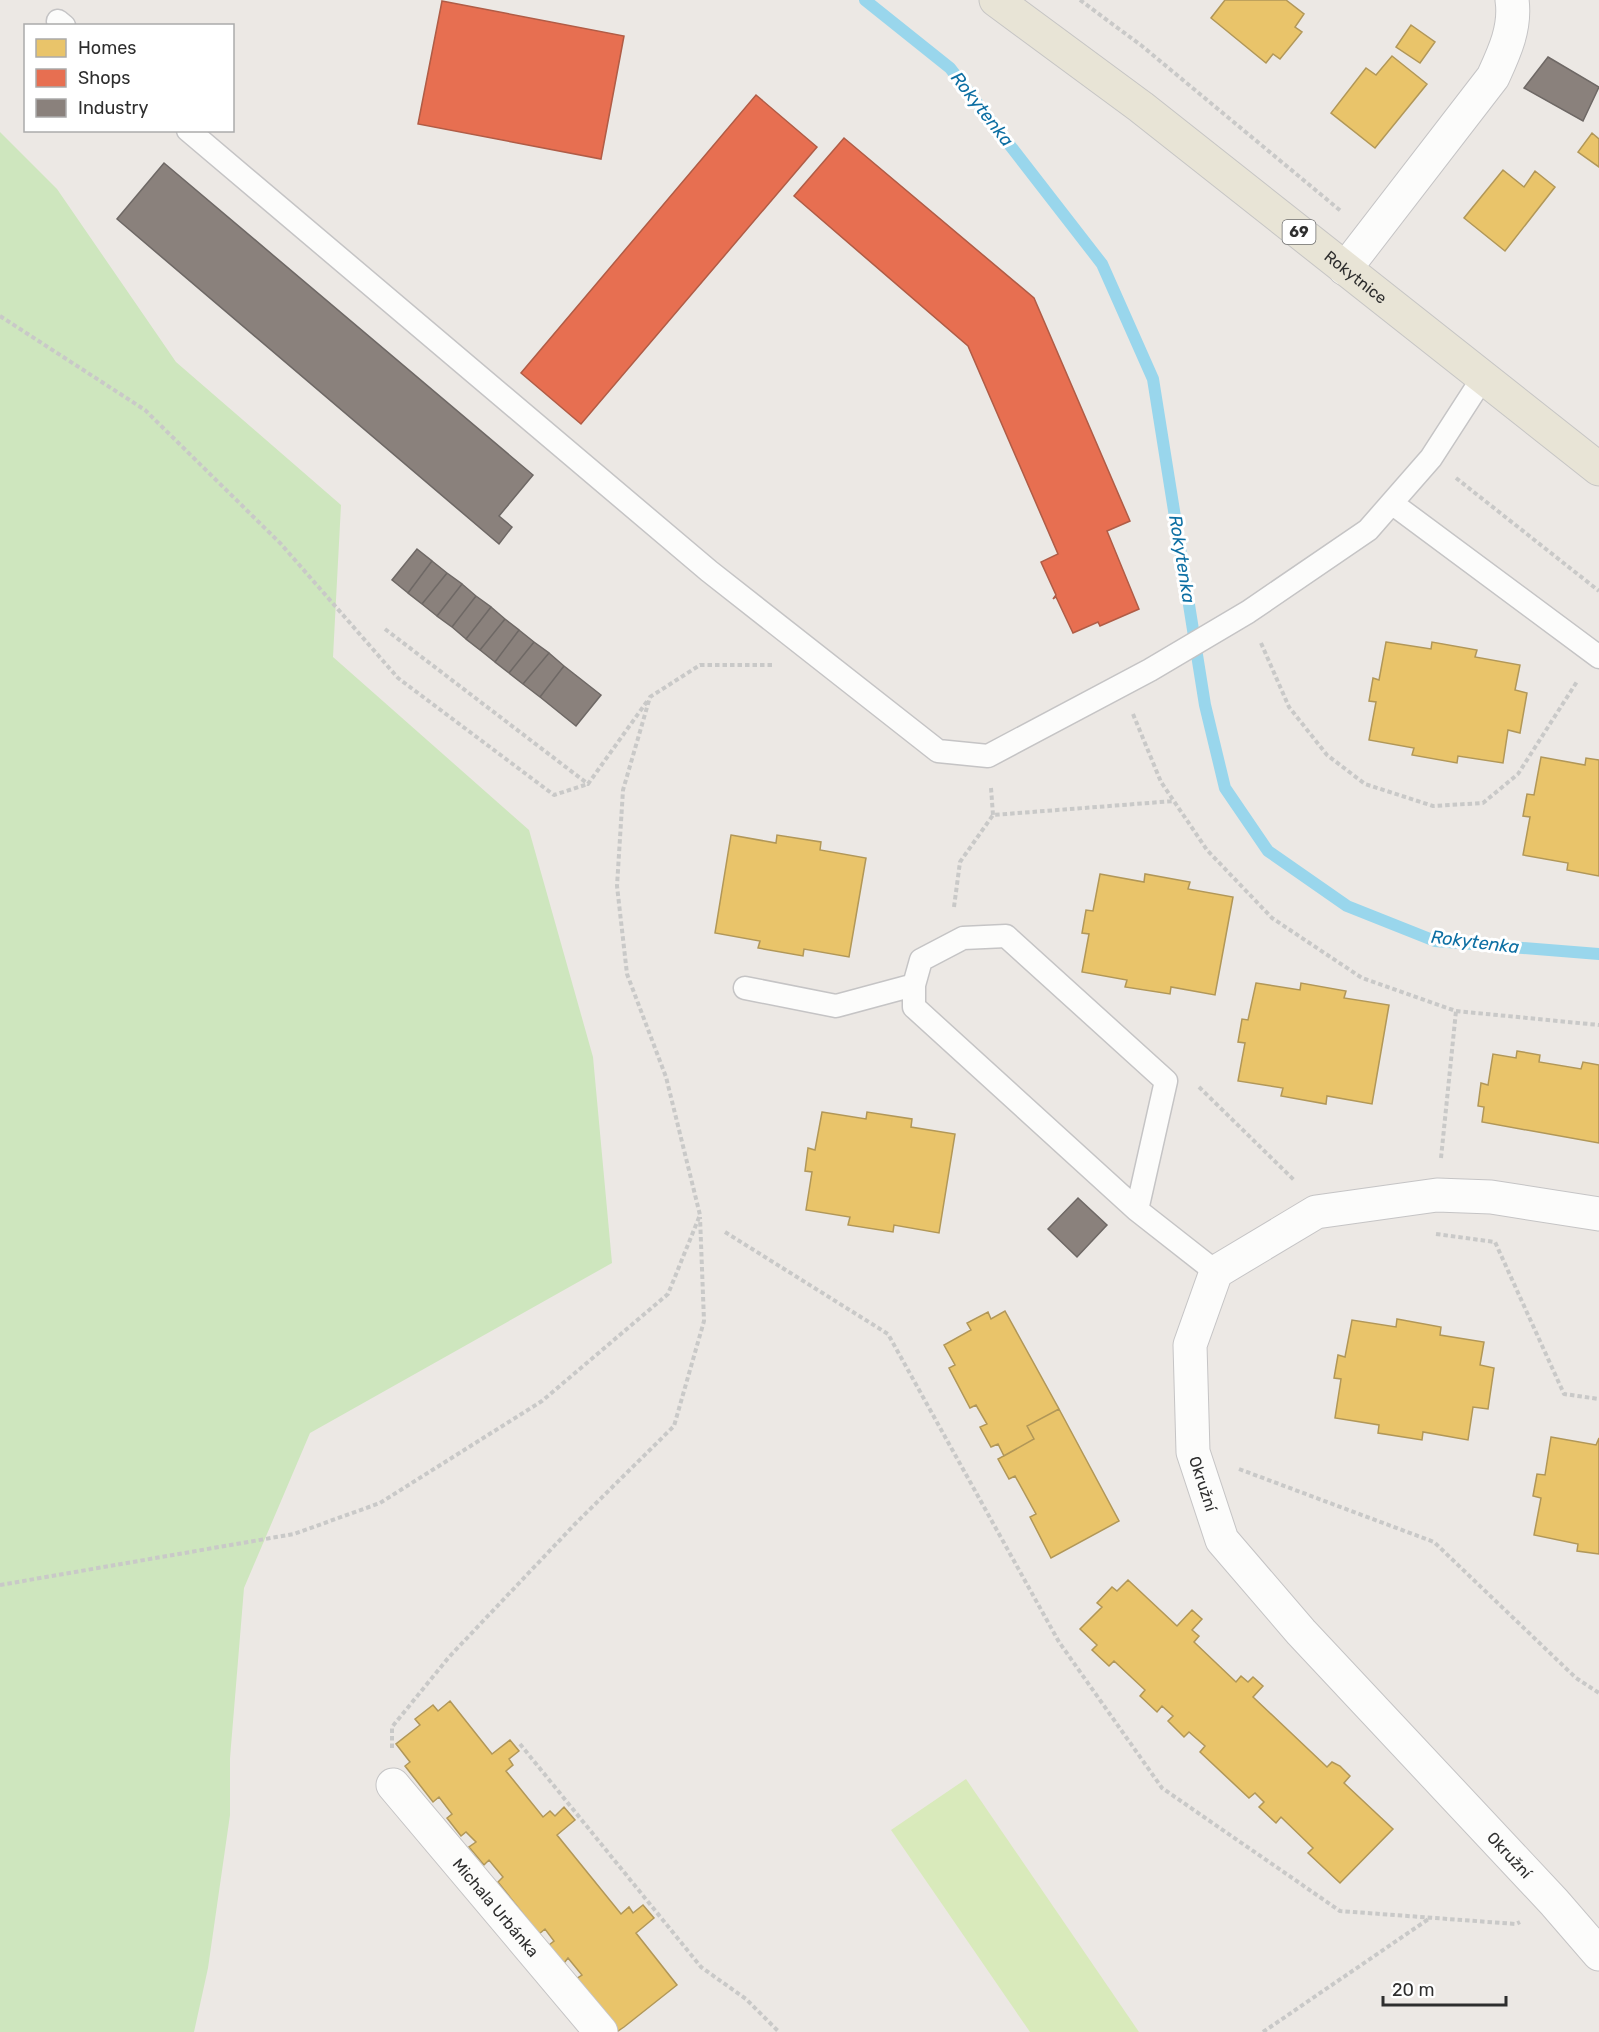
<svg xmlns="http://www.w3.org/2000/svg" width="1599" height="2032" font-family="Rubik,sans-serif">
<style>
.green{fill:#cee6be}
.pitch{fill:#d9eabb}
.homes{fill:#e9c46a;stroke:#b19758;stroke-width:1.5}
.shops{fill:#e76f51;stroke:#b05c46;stroke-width:1.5}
.industry{fill:#8a817c;stroke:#6e6865;stroke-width:1.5}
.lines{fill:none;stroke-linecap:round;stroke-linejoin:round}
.stream{stroke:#99d6ec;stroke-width:12}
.lane-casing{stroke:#c5c4c5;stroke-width:25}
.street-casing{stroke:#c5c4c5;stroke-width:35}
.primary-casing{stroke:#c6c5c4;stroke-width:35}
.path{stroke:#c9c9c8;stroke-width:4;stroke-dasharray:4.5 3;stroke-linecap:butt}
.lane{stroke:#fcfcfb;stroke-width:22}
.street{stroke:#fcfcfb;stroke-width:33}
.primary{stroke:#e8e4d6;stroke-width:33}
.labels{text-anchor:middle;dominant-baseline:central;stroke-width:6;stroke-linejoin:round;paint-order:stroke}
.shield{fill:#fff;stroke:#6d6d6d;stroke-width:1.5}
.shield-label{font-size:15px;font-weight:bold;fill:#2e2e2e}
.street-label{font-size:16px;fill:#2e2e2e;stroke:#fff}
.water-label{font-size:18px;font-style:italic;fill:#0d6fa3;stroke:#fff}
</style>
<rect width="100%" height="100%" fill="#ece8e4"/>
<path class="green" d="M0,132L57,189L176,362L341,505L333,657L529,830L593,1057L612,1263L310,1433L244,1588L230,1758V1815L208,1968L194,2032H0Z"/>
<path class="pitch" d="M966,1779L1139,2032H1030L891,1830Z"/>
<path class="homes" d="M1225,0H1286L1304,14L1295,27L1302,32L1280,59L1273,54L1266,63L1211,18Z
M1411,25L1435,42L1420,63L1396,47Z
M1392,56L1427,84L1375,148L1331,113L1366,68L1376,75Z
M1592,133L1599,139V167L1578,152Z
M1503,170L1524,187L1535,171L1555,187L1505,251L1464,218Z
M1386,642L1431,649L1432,642L1477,650L1475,657L1520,665L1515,690L1527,693L1520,733L1508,730L1503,763L1458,756L1457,763L1412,755L1414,748L1369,740L1376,702L1369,701L1373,678L1379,680Z
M1541,757L1585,765L1586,758L1599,760V876L1567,870L1568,863L1523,855L1530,817L1523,816L1527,794L1534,795Z
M731,835L776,843L777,835L821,842L820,850L866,858L849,957L804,949L803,956L758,948L760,941L715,933Z
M1100,874L1144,882L1145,874L1190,882L1188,889L1233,897L1215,995L1171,987L1170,994L1125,987L1127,980L1082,972L1089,934L1082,933L1086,910L1093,911Z
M1256,983L1300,990L1301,983L1346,991L1344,998L1389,1005L1372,1104L1327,1096L1326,1104L1281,1096L1283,1088L1238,1081L1245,1043L1238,1042L1242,1019L1248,1020Z
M1517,1051L1540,1055L1539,1062L1581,1069L1583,1062L1599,1065V1143L1482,1122L1484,1107L1478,1106L1481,1083L1488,1085L1493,1054L1516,1058Z
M822,1112L866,1119L867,1112L912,1119L911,1127L955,1134L939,1233L894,1225L893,1232L848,1225L850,1217L806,1210L812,1172L805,1171L808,1148L815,1150Z
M1005,1311L1059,1409L1027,1426L1034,1439L1004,1456L998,1444L991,1447L980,1427L987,1424L976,1405L970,1408L949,1368L955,1365L944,1345L971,1330L967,1323L988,1312L991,1319Z
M1397,1319L1441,1327L1440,1335L1484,1342L1480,1365L1494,1368L1488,1409L1473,1407L1468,1440L1423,1432L1422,1440L1378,1433L1379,1425L1335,1418L1341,1379L1334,1378L1338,1355L1345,1357L1352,1320L1396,1327Z
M1059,1409L1119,1521L1051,1558L1030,1517L1036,1514L1015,1476L1009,1479L998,1459L1034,1439L1027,1426Z
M1551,1437L1596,1445L1599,1438V1554L1577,1551L1578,1544L1534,1535L1541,1498L1533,1496L1537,1474L1545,1475Z
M1128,1580L1177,1626L1192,1610L1202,1619L1192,1630L1199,1636L1194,1642L1236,1682L1241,1676L1248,1682L1253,1677L1263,1686L1253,1697L1327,1767L1332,1762L1340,1766L1350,1776L1344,1783L1393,1829L1340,1883L1308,1853L1313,1848L1281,1817L1276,1823L1259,1807L1264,1802L1255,1793L1249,1798L1200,1752L1205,1746L1189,1732L1184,1737L1168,1721L1173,1716L1162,1706L1157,1712L1140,1696L1145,1690L1114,1661L1109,1666L1092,1650L1097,1645L1080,1629L1102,1607L1097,1603L1112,1587L1117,1591Z
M450,1701L492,1754L510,1740L519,1751L509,1759L513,1765L506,1771L543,1817L550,1811L555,1816L564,1807L575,1820L557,1835L621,1914L629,1907L633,1913L643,1905L654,1918L636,1933L677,1985L624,2027L618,2031L576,1979L582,1975L568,1958L564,1963L549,1945L554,1941L545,1929L539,1934L498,1882L503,1877L489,1860L484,1865L469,1847L476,1842L466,1832L461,1836L447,1818L452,1814L439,1797L433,1802L405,1766L410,1762L396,1744L420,1725L415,1719L433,1705L438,1711Z"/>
<path class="shops" d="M442,1L624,36L601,159L418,124Z
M756,95L817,147L581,424L521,373Z
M844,138L1034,298L1130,521L1107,531L1139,609L1100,626L1098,622L1073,633L1056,597L1053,599L1056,595L1041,562L1058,554L968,346L794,196Z"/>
<path class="industry" d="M1548,57L1599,87L1583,121L1524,88Z
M164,163L533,475L499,516L512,527L499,544L117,219Z
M417,549L432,561L408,593L392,580Z
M432,561L447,573L422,604L408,593Z
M447,573L462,584L437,616L422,604Z
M462,584L476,596L452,627L437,616Z
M476,596L491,607L466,639L452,627Z
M491,607L505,619L480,650L466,639Z
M505,619L519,630L495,662L480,650Z
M519,630L534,642L509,673L495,662Z
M534,642L549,653L523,684L509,673Z
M549,653L564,666L540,697L523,684Z
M564,666L601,695L576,726L540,697Z
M1078,1198L1107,1225L1077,1257L1048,1229Z"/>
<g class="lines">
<path class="stream" d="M865,0L950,68L1102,264L1153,379L1205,705L1225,788L1268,851L1347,906L1435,941L1599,954"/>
<g class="lane-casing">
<path id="lane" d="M58,21L64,26
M188,130L709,571L938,751L988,756L1150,670L1248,612L1368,530L1431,458L1482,379
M1393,504L1599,657
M745,988L836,1006L914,985
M1137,1210L914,1007V985L921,960L963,938L1006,936L1166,1081L1137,1210L1216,1272"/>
</g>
<g class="street-casing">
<g id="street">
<path d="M1345,269L1493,77C1504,53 1516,28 1512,0"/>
<path id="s1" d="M1599,1214L1491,1197L1437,1195L1316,1212L1216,1272L1190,1345L1193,1452L1222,1540L1301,1632L1554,1902L1599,1954"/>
<path id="s2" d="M393,1785L601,2032"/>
</g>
</g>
<g class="primary-casing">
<g id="primary">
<path id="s3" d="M996,0L1141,107L1599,469"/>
</g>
</g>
<path class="path" d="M1080,0L1142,46L1342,212
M0,316L145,410L281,544L398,678L554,795L588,784
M1456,478L1599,591
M385,629L588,784L648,700
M1261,643L1289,707L1327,755L1365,784L1433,806L1483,803L1518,774L1578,680
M1133,714L1161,782L1207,850L1272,918L1362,978L1456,1011L1599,1025
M991,788L993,815
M954,907L960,862L993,815L1174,801
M1199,1087L1294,1180
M1441,1158L1456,1011
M725,1232L888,1334L1059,1642L1162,1788L1340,1911L1516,1924L1520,1922
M1436,1234L1495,1242L1564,1394L1599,1399
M1239,1469L1434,1542L1576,1678L1599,1693
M0,1585L294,1534L380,1503L542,1401L668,1294L700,1215L666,1077L627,974L617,886L623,790L650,697L700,665H774
M520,1744L701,1967L746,1999L779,2032
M392,1748V1727L449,1657L575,1524L674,1426L704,1321L700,1217
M1263,2032L1430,1918"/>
<use href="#lane" class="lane"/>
<use href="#street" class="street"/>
<use href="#primary" class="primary"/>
</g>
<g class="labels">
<rect class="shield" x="1282.5" y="220" width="33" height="24" rx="4.5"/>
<g class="shield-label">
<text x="1299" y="232">69</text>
</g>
<g class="street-label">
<text stroke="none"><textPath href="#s3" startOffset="454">Rokytnice</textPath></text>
<text stroke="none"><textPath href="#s1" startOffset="620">Okružní</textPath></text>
<text stroke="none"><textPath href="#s1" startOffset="1106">Okružní</textPath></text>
<text stroke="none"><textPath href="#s2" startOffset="160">Michala Urbánka</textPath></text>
</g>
<g class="water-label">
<text transform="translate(982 109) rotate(52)">Rokytenka</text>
<text transform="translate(1182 559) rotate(81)">Rokytenka</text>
<text transform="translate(1475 942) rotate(7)">Rokytenka</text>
</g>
</g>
<rect x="24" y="24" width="210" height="108" fill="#ffffff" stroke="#ababab" stroke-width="1.5"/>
<rect x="36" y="39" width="30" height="18" fill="#e9c46a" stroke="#ababab" stroke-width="1.5"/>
<text x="78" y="54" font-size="18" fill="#2e2e2e">Homes</text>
<rect x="36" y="69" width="30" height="18" fill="#e76f51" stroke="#ababab" stroke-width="1.5"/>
<text x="78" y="84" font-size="18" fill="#2e2e2e">Shops</text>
<rect x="36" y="99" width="30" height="18" fill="#8a817c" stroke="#ababab" stroke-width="1.5"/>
<text x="78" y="114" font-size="18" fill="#2e2e2e">Industry</text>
<path d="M1383 1996v9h123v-9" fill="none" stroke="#2e2e2e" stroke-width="3"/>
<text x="1392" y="1996" font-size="18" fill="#2e2e2e" stroke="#ffffff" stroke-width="4.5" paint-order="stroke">20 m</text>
</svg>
